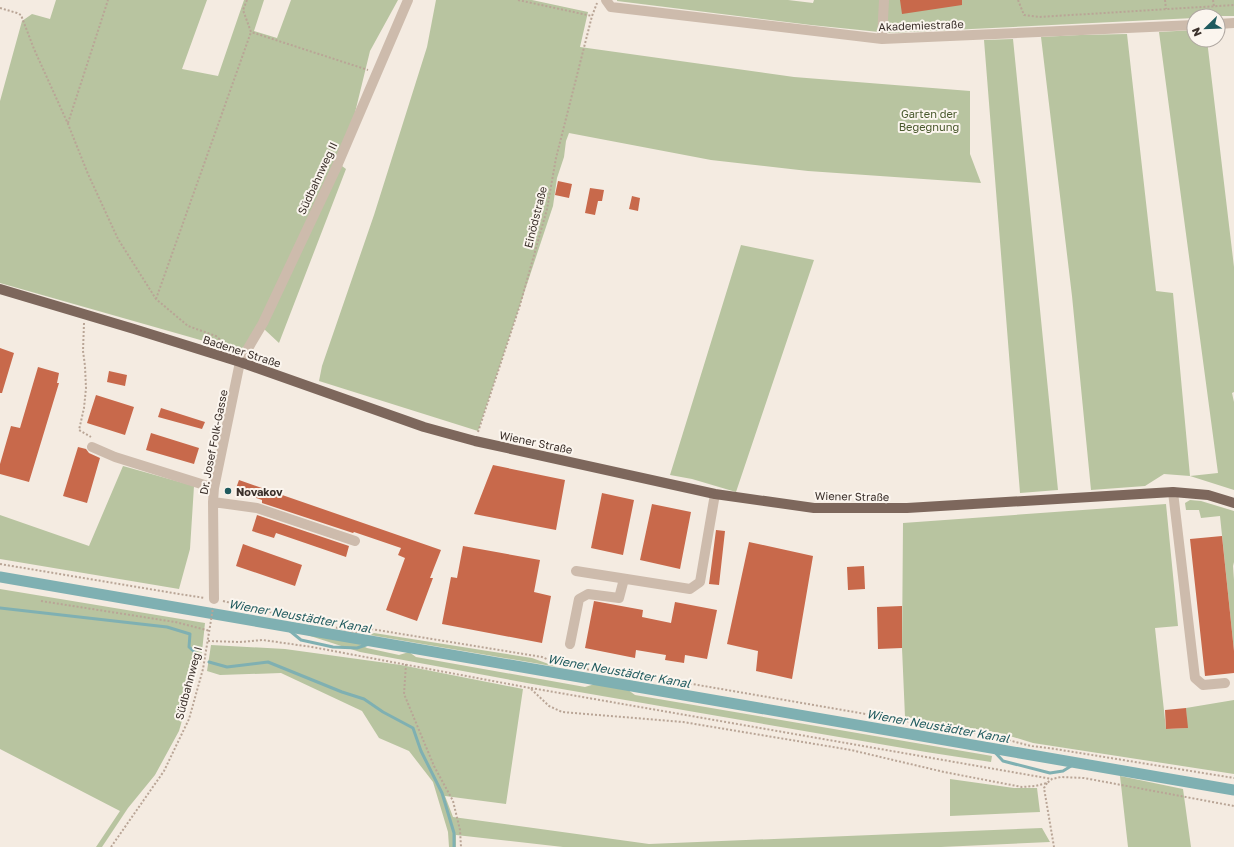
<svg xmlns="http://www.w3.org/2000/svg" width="1234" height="847" font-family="'Golos Text',sans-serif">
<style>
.green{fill:#b8c4a0}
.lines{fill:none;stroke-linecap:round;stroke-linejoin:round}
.stream{stroke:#7fb0b2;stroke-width:3}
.canal{stroke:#7fb0b2;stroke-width:11}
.building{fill:#c8694b}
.path{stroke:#b9a596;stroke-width:2;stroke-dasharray:2 2;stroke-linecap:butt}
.minor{stroke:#cdbbac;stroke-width:10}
.major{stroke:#7d675c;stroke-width:10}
.poi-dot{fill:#1f5a5e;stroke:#fbf5ee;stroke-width:1.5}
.labels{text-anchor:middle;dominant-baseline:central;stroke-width:4;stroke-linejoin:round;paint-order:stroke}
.street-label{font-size:11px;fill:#3b302b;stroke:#fbf5ee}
.park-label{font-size:11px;fill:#4a5a2e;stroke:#fbf5ee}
.poi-label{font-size:11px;font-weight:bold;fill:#3b302b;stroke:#fbf5ee;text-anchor:start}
.water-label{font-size:12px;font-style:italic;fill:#1f5a5e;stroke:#fbf5ee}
</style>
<rect width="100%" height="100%" fill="#f4ebe1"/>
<path class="green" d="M56,0H207L182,69L218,76L244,0H264L254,31L277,38L291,0H398L370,51L342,166L346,169L279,343L264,329L239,351L0,283V101L22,21L32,14L50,19Z
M436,0H532L588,12L580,47L794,77L970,91V154L981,183L808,171L711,160L569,133L566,141L564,157L557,178L553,206L478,431L319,381L322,366L374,215L427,47Z
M617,0H788L813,3L814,0H1234V16H1194V18L889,33L811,25L617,1Z
M1194,30V40H1207L1234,267V392L1232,393L1234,402V490L1190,476L1164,474L1145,486L1091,490L1072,296L1041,37L1080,35L1127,34L1156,291L1173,293L1190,476L1218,473L1159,32Z
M1013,39L1058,490L1020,493L984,40Z
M741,245L814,260L736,492L692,479L670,475Z
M123,466L194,486L190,549L179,589L0,559V515L89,546Z
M1190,500L1201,501L1234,511V562L1233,566L1234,580V651L1220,516L1201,518L1199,510H1186L1185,503Z
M1166,504L1178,626L1155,628L1166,729L1187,728L1186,708L1234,700V774L1033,743L1000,733L905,717L902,648L903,523Z
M0,589L205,623L201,661L197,668L179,731L155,775L128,808L102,847H96L120,811L0,749Z
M374,633L532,658L557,667L370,635Z
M304,634L356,642L367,648L399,655L409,652L416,657L585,687L598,683L624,687L635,695L992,756L991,762L926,752L527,683L360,652Z
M211,645L285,649L401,665L523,689L506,804L445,796L453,817L649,844L1042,828L1050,842L941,847H563L456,835V847H449L448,832L433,782L409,751L379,738L362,711L281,673L220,675L207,671Z
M1120,776L1183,789L1191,847H1128Z
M950,779L1014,788H1037L1040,812L950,816Z"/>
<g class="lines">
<path class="stream" d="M0,608L167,627L190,634L189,647L199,656
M284,626L301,640L333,647L357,648L375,642
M209,662L227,667L268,662L342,692L364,699L383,712L413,728L421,751L442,793L454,833V847
M991,748L1003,761L1050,773L1063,771L1076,763"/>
<path class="canal" d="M0,577L1234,790"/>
</g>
<path class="building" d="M900,0H962V5L902,14Z
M558,181L572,184L569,198L555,195Z
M590,188L604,190L602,201H598L595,215L585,213Z
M632,196L640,198L638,211L629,209Z
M0,348L14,353L2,393H0Z
M38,367L59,373L57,383H59L29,482L0,474V464L11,426L20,428Z
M109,371L127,375L125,386L107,382Z
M96,395L134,407L125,435L87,423Z
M161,408L205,422L202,429L158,417Z
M151,433L199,448L194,464L146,450Z
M78,447L86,449L89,453L100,458L87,503L63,496Z
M493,465L565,480L556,530L474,514Z
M239,480L441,550L430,578H433L417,621L386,610L405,558L398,555L401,548L354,532L353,533L262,503V500L235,491Z
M602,493L634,500L623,555L591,548Z
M652,504L691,512L680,569L640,560Z
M257,515L349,546L346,557L276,533L274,538L252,531Z
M716,530L725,531L719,585L709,584Z
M1222,536L1234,651V673L1205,676L1190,539Z
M749,542L813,556L792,679L756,671L758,651L727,644Z
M243,544L302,565L295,586L236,566Z
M463,546L540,560L534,592L551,596L542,643L442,624L451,577L457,578Z
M864,566L865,589L848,590L847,567Z
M594,601L643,610L642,617L671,623L675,602L717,610L707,659L685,655L684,663L665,660L666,655L636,650L635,658L585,648Z
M902,606V648L878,649L877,607Z
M1186,708L1188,728L1166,729L1165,710Z"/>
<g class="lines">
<path class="path" d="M247,0L243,10L251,32L368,70
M518,0L592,16
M1018,0L1024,15L1039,17L1234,5
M1165,0L1166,9
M1213,0L1214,6
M0,8L17,13L21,15L34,49L68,124L88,174L118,239L156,299L188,326L216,336L230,348
M68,123L108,0
M156,299L251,32
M84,323L83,351L85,366L86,388L84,408L79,430L91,437
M478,432L520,305L547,209L556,158L592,16L597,3
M0,564L179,594L205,598
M41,601L175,622L210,631
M223,601L355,632L371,629L542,657L558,664L612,674L646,676L993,736L1031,746L1055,749L1234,778
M208,641L240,642L263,640L312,647L530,688L549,706L562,712L683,722L851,750L944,772L1022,787L1035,786L1047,783L1052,779L1061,777L1084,778L1234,806
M406,664L404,694L434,766L453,801L460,830L461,847
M531,688L1052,779
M1047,783L1044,788L1054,847
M111,847L164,771L189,719L203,669L213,608"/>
<path class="minor" d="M606,0L611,7L882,39L1194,25
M1218,24L1234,23
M882,39L884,0
M92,447L115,457L214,488
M1173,492L1195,678L1203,685L1225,683
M213,502L257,508L355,541
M576,571L690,589L700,582L715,494
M214,599L213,502L214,488L240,362L263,323L337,166L408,0
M570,644L579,599L588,594L619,598L624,579"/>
<path class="major" d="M0,289L134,329L240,362L424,427L475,441L715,494L814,508H907L1173,492L1208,495L1234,503"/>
</g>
<circle class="poi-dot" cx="228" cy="491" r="4"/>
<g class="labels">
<g class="street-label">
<text transform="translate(921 25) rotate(-2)">Akademiestraße</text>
<text transform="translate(317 178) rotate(-65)">Südbahnweg II</text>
<text transform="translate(535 217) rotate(-76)">Einödstraße</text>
<text transform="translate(242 351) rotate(18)">Badener Straße</text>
<text transform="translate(213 442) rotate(-79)">Dr. Josef Folk-Gasse</text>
<text transform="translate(536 442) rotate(12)">Wiener Straße</text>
<text transform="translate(852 496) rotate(1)">Wiener Straße</text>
<text transform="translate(188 683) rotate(-75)">Südbahnweg I</text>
</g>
<g class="park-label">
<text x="929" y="113">Garten der<tspan x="929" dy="13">Begegnung</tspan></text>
</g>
<g class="poi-label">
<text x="236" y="491">Novakov</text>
</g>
<g class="water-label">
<text transform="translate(300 616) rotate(10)">Wiener Neustädter Kanal</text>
<text transform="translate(619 671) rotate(10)">Wiener Neustädter Kanal</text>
<text transform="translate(938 726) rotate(10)">Wiener Neustädter Kanal</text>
</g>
</g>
<g transform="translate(1206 28) rotate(247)"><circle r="19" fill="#fbf5ee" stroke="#aea6a0"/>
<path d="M0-3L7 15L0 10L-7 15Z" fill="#1f5a5e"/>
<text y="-6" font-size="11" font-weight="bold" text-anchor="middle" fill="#3b302b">N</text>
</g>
</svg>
